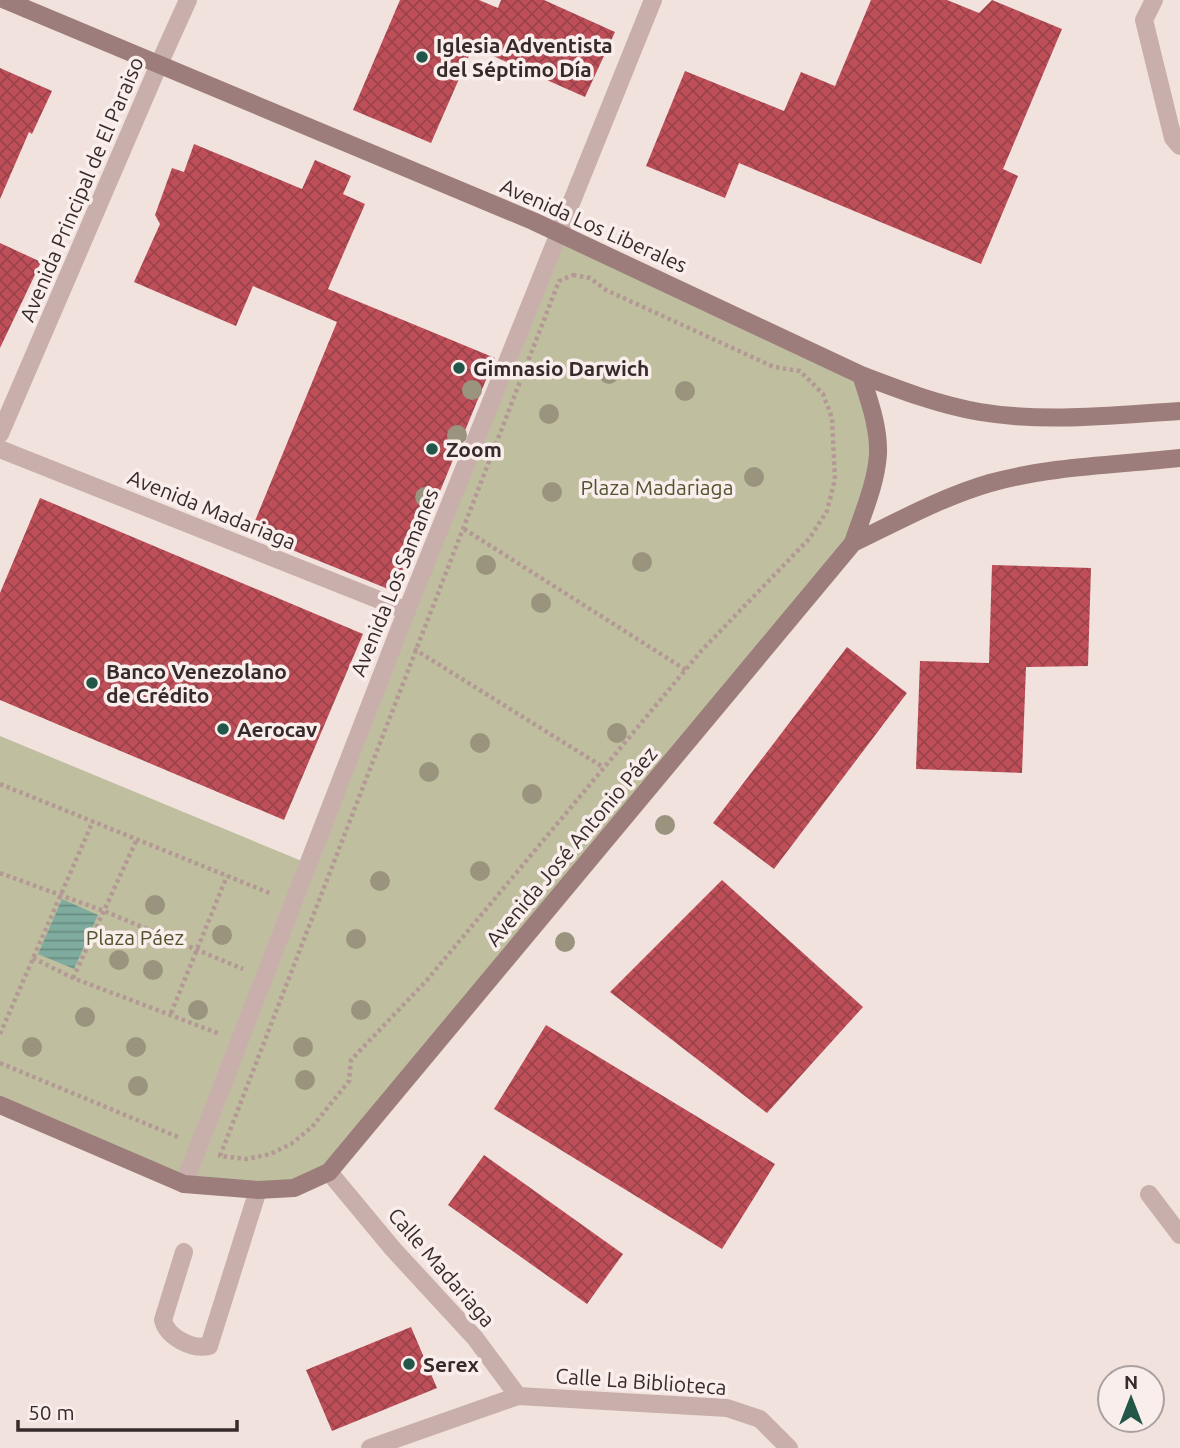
<svg xmlns="http://www.w3.org/2000/svg" width="1180" height="1448" font-family="Ubuntu,sans-serif">
<style>
.green{fill:#bfbf9f}
.water{fill:url(#water-rules)}
.building{fill:url(#building-cross-hatch)}
.lines{fill:none;stroke-linecap:round;stroke-linejoin:round}
.path{stroke:#b49895;stroke-width:4.5;stroke-dasharray:3.5 3.5;stroke-linecap:butt}
.service{stroke:#c9afab;stroke-width:18}
.minor{stroke:#c9afab;stroke-width:18}
.tertiary{stroke:#c9afab;stroke-width:18}
.secondary{stroke:#9c7d7c;stroke-width:18}
.tree{fill:#9a947e}
.poi-dot{fill:#225648;stroke:#f9eeeb;stroke-width:2.5}
.labels{text-anchor:middle;dominant-baseline:central;stroke-width:7;stroke-linejoin:round;paint-order:stroke}
.poi-label{font-size:21px;font-weight:bold;fill:#372a2a;stroke:#f9eeeb;text-anchor:start}
.street-label{font-size:21px;fill:#372a2a;stroke:#f9eeeb}
.park-label{font-size:21px;fill:#52542f;stroke:#f9eeeb}
</style>
<defs>
<pattern id="water-rules" width="6" height="5" patternUnits="userSpaceOnUse" patternTransform="scale(1.75)"><rect width="6" height="5" fill="#7fac9f"/><path d="M0 2.5h6" fill="none" stroke="#698c82"/></pattern>
<pattern id="building-cross-hatch" width="8" height="8" patternUnits="userSpaceOnUse" patternTransform="scale(1.75)"><rect width="8" height="8" fill="#be4f59"/><path d="M0 0l8 8M0 8l8-8" fill="none" stroke="#9b424a"/></pattern>
</defs>
<rect width="100%" height="100%" fill="#f1e2de"/>
<path class="green" d="M557,232L861,375L878,454L853,543L329,1172L294,1188L184,1184L0,1105V736L309,864Z"/>
<path class="water" d="M62,899L98,915L74,969L38,954Z"/>
<path class="building" d="M400,0H479L498,8L501,0H544L615,32L585,97L473,47L431,143L353,110Z
M871,0H947L979,13L992,0L1062,29L1003,169L1018,176L981,264L739,163L725,198L646,166L685,71L784,111L801,72L835,86Z
M0,68L52,91L32,134L29,132L0,199Z
M194,144L302,189L315,160L351,176L343,194L365,204L328,289L495,358L398,593L250,533L337,322L253,286L236,326L134,282L160,224L155,215L172,168L184,172Z
M0,243L41,262L0,348Z
M40,498L363,634L284,820L0,700V593Z
M992,565L1091,568L1088,666L1026,667L1022,773L916,769L920,661L989,663Z
M847,647L907,693L774,869L713,823Z
M722,880L863,1007L767,1113L610,992Z
M546,1025L775,1164L722,1249L494,1109Z
M484,1155L623,1254L587,1304L448,1205Z
M411,1327L437,1388L332,1431L306,1370Z"/>
<g class="lines">
<path class="path" d="M573,275L590,278L606,290L774,367L800,371L823,394L832,418L835,479L827,511L809,539L702,650L427,980L351,1060L349,1081L312,1127L291,1144L270,1154L247,1159L220,1156L559,281Z
M464,529L686,670
M414,649L603,767
M0,784L272,894
M0,873L104,911L243,969
M33,958L73,978L220,1034
M73,978L137,839
M171,1013L227,876
M0,1034L93,821
M0,1063L178,1137"/>
<path class="service" d="M1154,0L1144,20L1173,138L1180,146
M184,1252L163,1320C167,1337 192,1350 209,1346L258,1190"/>
<path class="minor" d="M0,434L160,62
M0,449L407,611
M329,1172L393,1249L475,1338L518,1396
M184,1184L401,625L653,0
M1149,1194L1180,1235
M370,1448L518,1396L727,1408L760,1419L789,1448"/>
<path class="tertiary" d="M160,62L188,0"/>
<path class="secondary" d="M5,0L533,221L861,375C900,390 939,405 980,412C1046,423 1114,415 1180,411
M853,543C862,515 876,485 878,454C879,427 869,400 861,375
M0,1105L184,1184L258,1190L294,1188L329,1172L853,543C897,522 942,497 990,483C1051,466 1117,465 1180,458"/>
</g>
<g class="tree">
<circle cx="609" cy="374" r="10"/>
<circle cx="472" cy="390" r="10"/>
<circle cx="685" cy="391" r="10"/>
<circle cx="549" cy="414" r="10"/>
<circle cx="457" cy="435" r="10"/>
<circle cx="754" cy="477" r="10"/>
<circle cx="552" cy="492" r="10"/>
<circle cx="425" cy="497" r="10"/>
<circle cx="642" cy="562" r="10"/>
<circle cx="486" cy="565" r="10"/>
<circle cx="541" cy="603" r="10"/>
<circle cx="617" cy="733" r="10"/>
<circle cx="480" cy="743" r="10"/>
<circle cx="429" cy="772" r="10"/>
<circle cx="532" cy="794" r="10"/>
<circle cx="665" cy="825" r="10"/>
<circle cx="480" cy="871" r="10"/>
<circle cx="380" cy="881" r="10"/>
<circle cx="155" cy="905" r="10"/>
<circle cx="222" cy="935" r="10"/>
<circle cx="356" cy="939" r="10"/>
<circle cx="565" cy="942" r="10"/>
<circle cx="119" cy="960" r="10"/>
<circle cx="153" cy="970" r="10"/>
<circle cx="198" cy="1010" r="10"/>
<circle cx="361" cy="1010" r="10"/>
<circle cx="85" cy="1017" r="10"/>
<circle cx="32" cy="1047" r="10"/>
<circle cx="136" cy="1047" r="10"/>
<circle cx="303" cy="1047" r="10"/>
<circle cx="305" cy="1080" r="10"/>
<circle cx="138" cy="1086" r="10"/>
</g>
<g class="poi-dot">
<circle cx="422" cy="57" r="7"/>
<circle cx="459" cy="368" r="7"/>
<circle cx="432" cy="449" r="7"/>
<circle cx="92" cy="683" r="7"/>
<circle cx="223" cy="729" r="7"/>
<circle cx="409" cy="1364" r="7"/>
</g>
<g class="labels">
<g class="poi-label">
<text x="436" y="45">Iglesia Adventista<tspan x="436" dy="24">del Séptimo Día</tspan></text>
<text x="473" y="368">Gimnasio Darwich</text>
<text x="446" y="449">Zoom</text>
<text x="106" y="671">Banco Venezolano<tspan x="106" dy="24">de Crédito</tspan></text>
<text x="237" y="729">Aerocav</text>
<text x="423" y="1364">Serex</text>
</g>
<g class="street-label">
<text transform="translate(81 189) rotate(-67)">Avenida Principal de El Paraiso</text>
<text transform="translate(594 225) rotate(24)">Avenida Los Liberales</text>
<text transform="translate(212 509) rotate(22)">Avenida Madariaga</text>
<text transform="translate(394 582) rotate(-68)">Avenida Los Samanes</text>
<text transform="translate(571 846) rotate(-50)">Avenida José Antonio Páez</text>
<text transform="translate(442 1267) rotate(49)">Calle Madariaga</text>
<text transform="translate(641 1381) rotate(4)">Calle La Biblioteca</text>
</g>
<g class="park-label">
<text x="657" y="487">Plaza Madariaga</text>
<text x="135" y="937">Plaza Páez</text>
</g>
</g>
<g transform="translate(1131 1399)"><circle r="33" fill="#f9eeeb" stroke="#aba09e" stroke-width="2"/>
<path d="M0-5L12 26L0 18L-12 26Z" fill="#225648"/>
<text y="-10" font-size="19" font-weight="bold" text-anchor="middle" fill="#372a2a">N</text>
</g>
<path d="M18 1420v10h219v-10" fill="none" stroke="#372a2a" stroke-width="3.5"/>
<text x="28" y="1420" font-size="21" fill="#372a2a" stroke="#f9eeeb" stroke-width="5" paint-order="stroke">50 m</text>
</svg>
